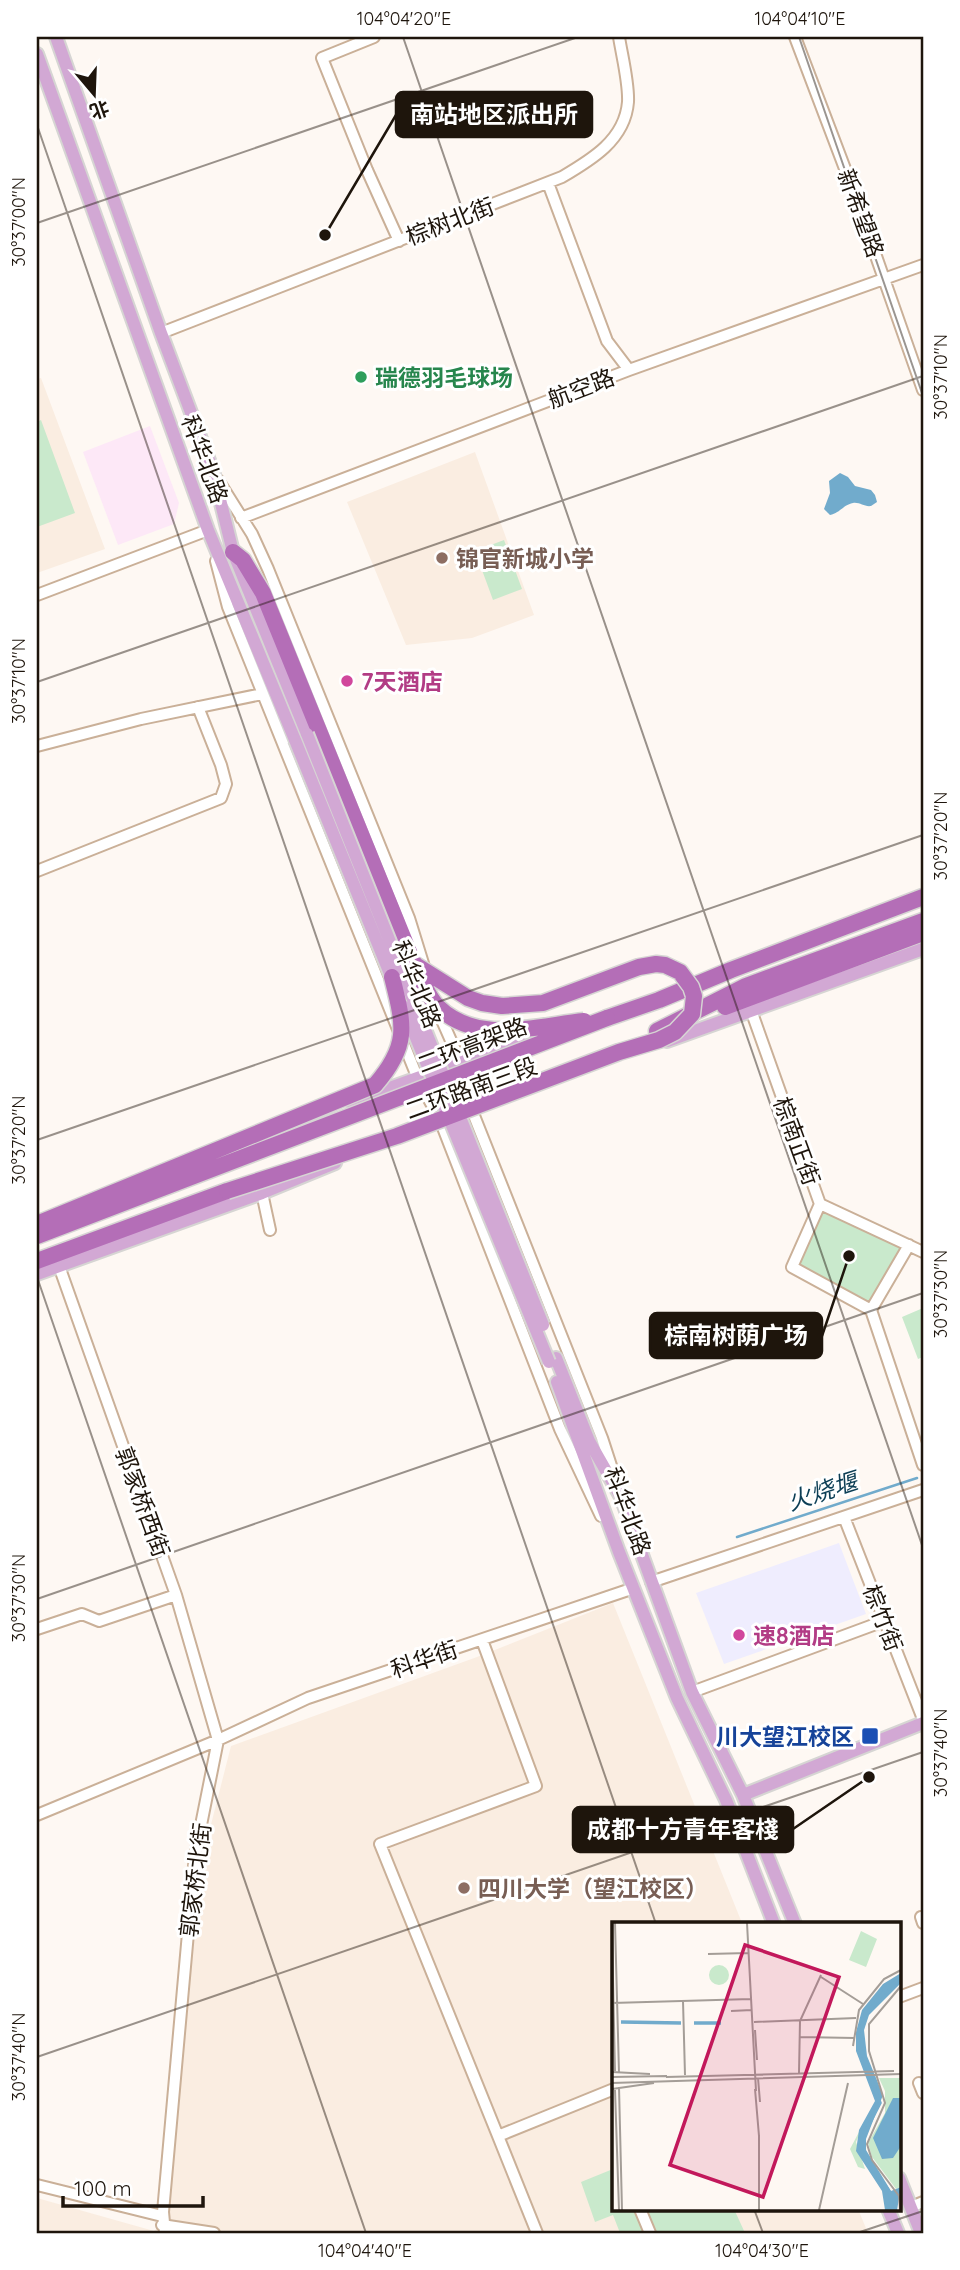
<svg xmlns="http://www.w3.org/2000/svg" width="960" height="2270" font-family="Quicksand,'Noto Sans SC',sans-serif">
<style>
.commercial{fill:#efedfe}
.industrial{fill:#fde8f7}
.built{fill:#faede1}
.green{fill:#c9e9cc}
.water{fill:#71abcc}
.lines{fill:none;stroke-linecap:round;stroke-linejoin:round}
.stream{stroke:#71abcc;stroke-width:2.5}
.minor-casing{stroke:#cab098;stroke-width:14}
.major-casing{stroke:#d6d5d3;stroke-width:16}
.highway-casing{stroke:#d6d5d3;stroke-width:19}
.minor{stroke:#fff;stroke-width:10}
.major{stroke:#d2a8d4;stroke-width:12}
.highway{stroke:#b46eb7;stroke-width:16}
.major-bridge-casing{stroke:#d6d5d3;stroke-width:16;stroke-linecap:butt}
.highway-bridge-casing{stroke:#d6d5d3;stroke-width:19;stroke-linecap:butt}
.major-bridge{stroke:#d2a8d4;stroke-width:12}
.highway-bridge{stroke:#b46eb7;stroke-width:16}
.ticks{fill:none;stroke:#1e150c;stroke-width:2;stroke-opacity:0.45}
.leisure-dot{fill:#2e9e5b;stroke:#fff;stroke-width:2.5}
.education-dot{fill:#8d6e63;stroke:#fff;stroke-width:2.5}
.hotel-dot{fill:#d1479c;stroke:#fff;stroke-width:2.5}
.transit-dot{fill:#1a4fb4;stroke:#fff;stroke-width:2.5}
.labels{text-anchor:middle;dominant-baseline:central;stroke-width:6;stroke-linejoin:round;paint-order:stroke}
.street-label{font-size:23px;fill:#1e150c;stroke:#fff}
.leisure-label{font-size:23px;font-weight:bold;fill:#27864d;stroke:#fff;text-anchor:start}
.education-label{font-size:23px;font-weight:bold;fill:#785e54;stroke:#fff;text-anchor:start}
.hotel-label{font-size:23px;font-weight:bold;fill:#b23c85;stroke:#fff;text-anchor:start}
.transit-label{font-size:23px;font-weight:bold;fill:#164399;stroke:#fff;text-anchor:end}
.water-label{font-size:24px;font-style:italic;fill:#0c3e55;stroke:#fff}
.inset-river{fill:none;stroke:#71abcc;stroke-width:3.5}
.inset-road{fill:none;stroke:#a49d97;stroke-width:2}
.view{fill:#c2185b;fill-opacity:0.15;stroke:#c2185b;stroke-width:3.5}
.inset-edge{fill:none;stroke:#1e150c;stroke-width:3.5}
.leader{fill:none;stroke:#1e150c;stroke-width:2.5}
.callout-dot{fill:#1e150c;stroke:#fff;stroke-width:2.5}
.callout{fill:#1e150c;stroke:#1e150c;stroke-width:2.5}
.callout-label{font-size:24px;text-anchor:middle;font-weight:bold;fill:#fff}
.neatline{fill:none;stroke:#1e150c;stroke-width:2.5}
.ticks-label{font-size:18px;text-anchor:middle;fill:#1e150c}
</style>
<rect width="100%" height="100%" fill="#fef8f3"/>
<path class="commercial" d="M839,1543L866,1614L724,1664L696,1593Z"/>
<path class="industrial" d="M150,426L179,503L174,524L118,545L83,452Z"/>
<path class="built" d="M41,378L105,549L37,573V379Z
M475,452L534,615L472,638L406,645L347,502Z
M613,1603L742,1923L614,1924V2209H858L868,2233H37V2198L154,2231L162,2225L204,1852L231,1746L477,1657Z"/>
<path class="green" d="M41,420L75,513L37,527V422Z
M504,540L522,589L493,600L475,551Z
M820,1204L909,1245L871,1310L792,1267Z
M923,1308V1357L918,1359L902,1317Z
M613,2169L614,2209H734L745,2233H620L613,2215L595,2222L581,2182Z"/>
<path class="water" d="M840,473L848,477L855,486L871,490L875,495L877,502L871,506C864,507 860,502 853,503C843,505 840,513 830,515L824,509L830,493L829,481Z"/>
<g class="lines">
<path class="stream" d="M737,1537L917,1478"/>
<g class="minor-casing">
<path id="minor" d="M374,37L322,58L367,170L399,241
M795,37L850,182L923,390
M548,183L607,341L629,370
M161,333L562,177C591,160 625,140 628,102C629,83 622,56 619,37
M218,480L252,534L268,569L409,918L426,973
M241,518L629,370L923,265
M216,561L228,607L418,1079L440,1120L560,1429L601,1516
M37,595L208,530L210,535
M37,746L141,719L262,694
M37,871L221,798L226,784L221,765L198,707
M437,1009L460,1061L471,1108L602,1438L616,1481
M752,1013L820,1204L792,1267L871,1310L923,1465
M262,1193L270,1230
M820,1204L923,1252
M59,1266L176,1595L218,1740L195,1855L163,2212L165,2233
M871,1310L909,1245
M844,1517L923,1719
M651,1582L923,1490
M37,1629L82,1614L99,1621L176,1595
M482,1640L536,1786L380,1844L498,2136
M692,1692L884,1621
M37,1815L218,1740L308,1698L634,1588
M921,1917L923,1923
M899,1997L923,1988
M919,2083L923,2093
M37,2185L162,2216
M911,2207L923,2202
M640,2209L650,2233
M162,2225L214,2233
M537,2233L498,2136L614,2089"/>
</g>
<g class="major-casing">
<path id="major" d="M56,37L161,333L213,471L233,552L307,734
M37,54L208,530L295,740
M667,1041L923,949
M351,1102L548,1031
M37,1274L262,1193L335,1163
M556,1358L589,1441L621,1497L692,1692L743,1795L795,1924
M557,1382L619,1552L677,1698L726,1800L774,1924
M743,1795L923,1723
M899,2178L921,2233
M888,2209L898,2233"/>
</g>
<g class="highway-casing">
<path id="highway" d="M233,552L243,560L263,593L414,964
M725,1007L923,933
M607,1018L659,1000L731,970L923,897
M657,1031L746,986L923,921
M37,1261L227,1191"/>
</g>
<use href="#minor" class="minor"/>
<use href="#major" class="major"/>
<use href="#highway" class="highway"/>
<g class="major-bridge-casing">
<path id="major-bridge" d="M307,734L543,1325
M295,740L395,986
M403,1006L549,1362"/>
</g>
<g class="highway-bridge-casing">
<path id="highway-bridge" d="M415,964C421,978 427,996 438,1007C477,1045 536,1026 584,1021
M227,1191L397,1136L619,1052L659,1040L675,1032L692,1014L694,996L691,987L680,972L665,965L656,964L639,967L543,1003L502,1006L482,1003L468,998L414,964
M37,1224L375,1085C410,1045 404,1025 392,977
M37,1236L607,1018"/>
</g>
<use href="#major-bridge" class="major-bridge"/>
<use href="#highway-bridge" class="highway-bridge"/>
</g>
<path class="ticks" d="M403,37L923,1548M799,37L923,396M37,125L656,1924M37,223L578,37M37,682L923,376M37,1140L923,835M37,1277L366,2233M37,1599L923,1293M37,2057L923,1752M754,2209L763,2233M857,2233L923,2211"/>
<circle class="leisure-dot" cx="361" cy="377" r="7"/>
<g class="education-dot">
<circle cx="442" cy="558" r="7"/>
<circle cx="464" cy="1888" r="7"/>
</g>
<g class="hotel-dot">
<circle cx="347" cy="681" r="7"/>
<circle cx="739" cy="1635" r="7"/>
</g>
<rect class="transit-dot" x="861" y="1727" width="18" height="18" rx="3.5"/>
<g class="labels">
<g class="street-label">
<text transform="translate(861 213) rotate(70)">新希望路</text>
<text transform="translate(450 221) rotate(-21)">棕树北街</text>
<text transform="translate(581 388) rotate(-21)">航空路</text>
<text transform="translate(205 459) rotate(70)">科华北路</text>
<text transform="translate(417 984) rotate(68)">科华北路</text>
<text transform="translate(472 1045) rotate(-21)">二环高架路</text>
<text transform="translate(471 1088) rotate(-20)">二环路南三段</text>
<text transform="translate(797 1141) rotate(70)">棕南正街</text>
<text transform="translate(143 1502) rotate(70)">郭家桥西街</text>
<text transform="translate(628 1511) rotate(70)">科华北路</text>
<text transform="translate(883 1618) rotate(69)">棕竹街</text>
<text transform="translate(424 1659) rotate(-19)">科华街</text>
<text transform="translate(195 1880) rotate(-83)">郭家桥北街</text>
</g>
<g class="leisure-label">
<text x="375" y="377">瑞德羽毛球场</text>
</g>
<g class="education-label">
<text x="456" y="558">锦官新城小学</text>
<text x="478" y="1888">四川大学（望江校区）</text>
</g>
<g class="hotel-label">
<text x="361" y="681">7天酒店</text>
<text x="753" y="1635">速8酒店</text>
</g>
<g class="transit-label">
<text x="854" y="1736">川大望江校区</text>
</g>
<g class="water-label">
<text transform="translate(822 1491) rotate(-18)">火烧堰</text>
</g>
</g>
<g transform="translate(612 1922)">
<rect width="289" height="289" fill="#fef8f3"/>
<path d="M249,9L265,17L254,45L237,38ZM97 53a10 10 0 1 1 20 0a10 10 0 1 1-20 0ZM267,156H289V265L284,267L260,235L256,221L273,191V169ZM256,193L244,220L253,247L246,245L238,227Z" fill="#c9e9cc"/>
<path d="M289,51V61L257,93L252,108L255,134L271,173L254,217V228L279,269L289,265L285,288H273L270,269L244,229L247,208L263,179L244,129V110L250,88L271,62ZM281,176H289V224L281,236L270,237L261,216Z" fill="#71abcc"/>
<path class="inset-river" d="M9,100L69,101M82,101H109M256,147L249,128L251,97L276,65L289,57M259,156L268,181L250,216L249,228L278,271L280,288"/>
<path class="inset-road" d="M3,1L7,151M135,1L144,169M0,12L3,149M96,32L136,31M209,55L251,82M71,79L73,153M0,81L139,77M119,89L140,88M142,100L244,96M143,108L145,138M187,115L243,116M241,124L247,88L272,57L289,48M0,150L38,152M187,151L188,99L209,53M0,155L55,154M54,155L282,149M146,156L148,180M0,161L289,152M7,165L10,288M0,167L42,161M143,167L147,214M3,168L7,288M147,213V288M207,288L236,161M288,288L287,274L260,238L255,222L273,181L257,129V102L289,64"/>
<path class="view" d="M133,23L227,55L151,275L58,243Z"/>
<rect width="289" height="289" class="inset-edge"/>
</g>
<path class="leader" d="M325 235L396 115M849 1256L822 1336M869 1777L793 1829"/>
<g class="callout-dot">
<circle cx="325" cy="235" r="7"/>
<circle cx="849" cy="1256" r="7"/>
<circle cx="869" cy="1777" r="7"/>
</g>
<g class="callout">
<rect x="396" y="92" width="196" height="45" rx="7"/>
<rect x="650" y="1313" width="172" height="45" rx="7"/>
<rect x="573" y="1807" width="220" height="45" rx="7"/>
</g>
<g class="callout-label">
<text x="494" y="123">南站地区派出所</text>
<text x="736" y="1344">棕南树荫广场</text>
<text x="683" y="1838">成都十方青年客棧</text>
</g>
<rect width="960" height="2270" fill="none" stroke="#ffffff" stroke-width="77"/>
<g transform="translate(94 94) rotate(161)" stroke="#ffffff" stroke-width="5" paint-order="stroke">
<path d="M0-5L12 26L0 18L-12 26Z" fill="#1e150c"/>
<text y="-10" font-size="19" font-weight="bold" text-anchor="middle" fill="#1e150c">北</text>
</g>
<path d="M63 2196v10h140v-10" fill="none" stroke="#1e150c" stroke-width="3.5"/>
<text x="74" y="2196" font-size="21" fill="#1e150c" stroke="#ffffff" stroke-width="5" paint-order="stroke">100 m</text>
<rect x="38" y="38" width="884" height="2194" class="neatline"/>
<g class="ticks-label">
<text x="404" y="25">104°04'20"E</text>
<text x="800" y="25">104°04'10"E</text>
<text transform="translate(19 222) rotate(-90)" y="6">30°37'00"N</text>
<text transform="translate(941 377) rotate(-90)" y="6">30°37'10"N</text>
<text transform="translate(19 681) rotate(-90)" y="6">30°37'10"N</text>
<text transform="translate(941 836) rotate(-90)" y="6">30°37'20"N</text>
<text transform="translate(19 1140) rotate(-90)" y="6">30°37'20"N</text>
<text transform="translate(941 1294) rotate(-90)" y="6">30°37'30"N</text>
<text transform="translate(19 1598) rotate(-90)" y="6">30°37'30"N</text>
<text transform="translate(941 1753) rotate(-90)" y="6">30°37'40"N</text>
<text transform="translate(19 2057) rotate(-90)" y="6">30°37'40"N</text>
<text x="365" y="2257">104°04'40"E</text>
<text x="762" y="2257">104°04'30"E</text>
</g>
</svg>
